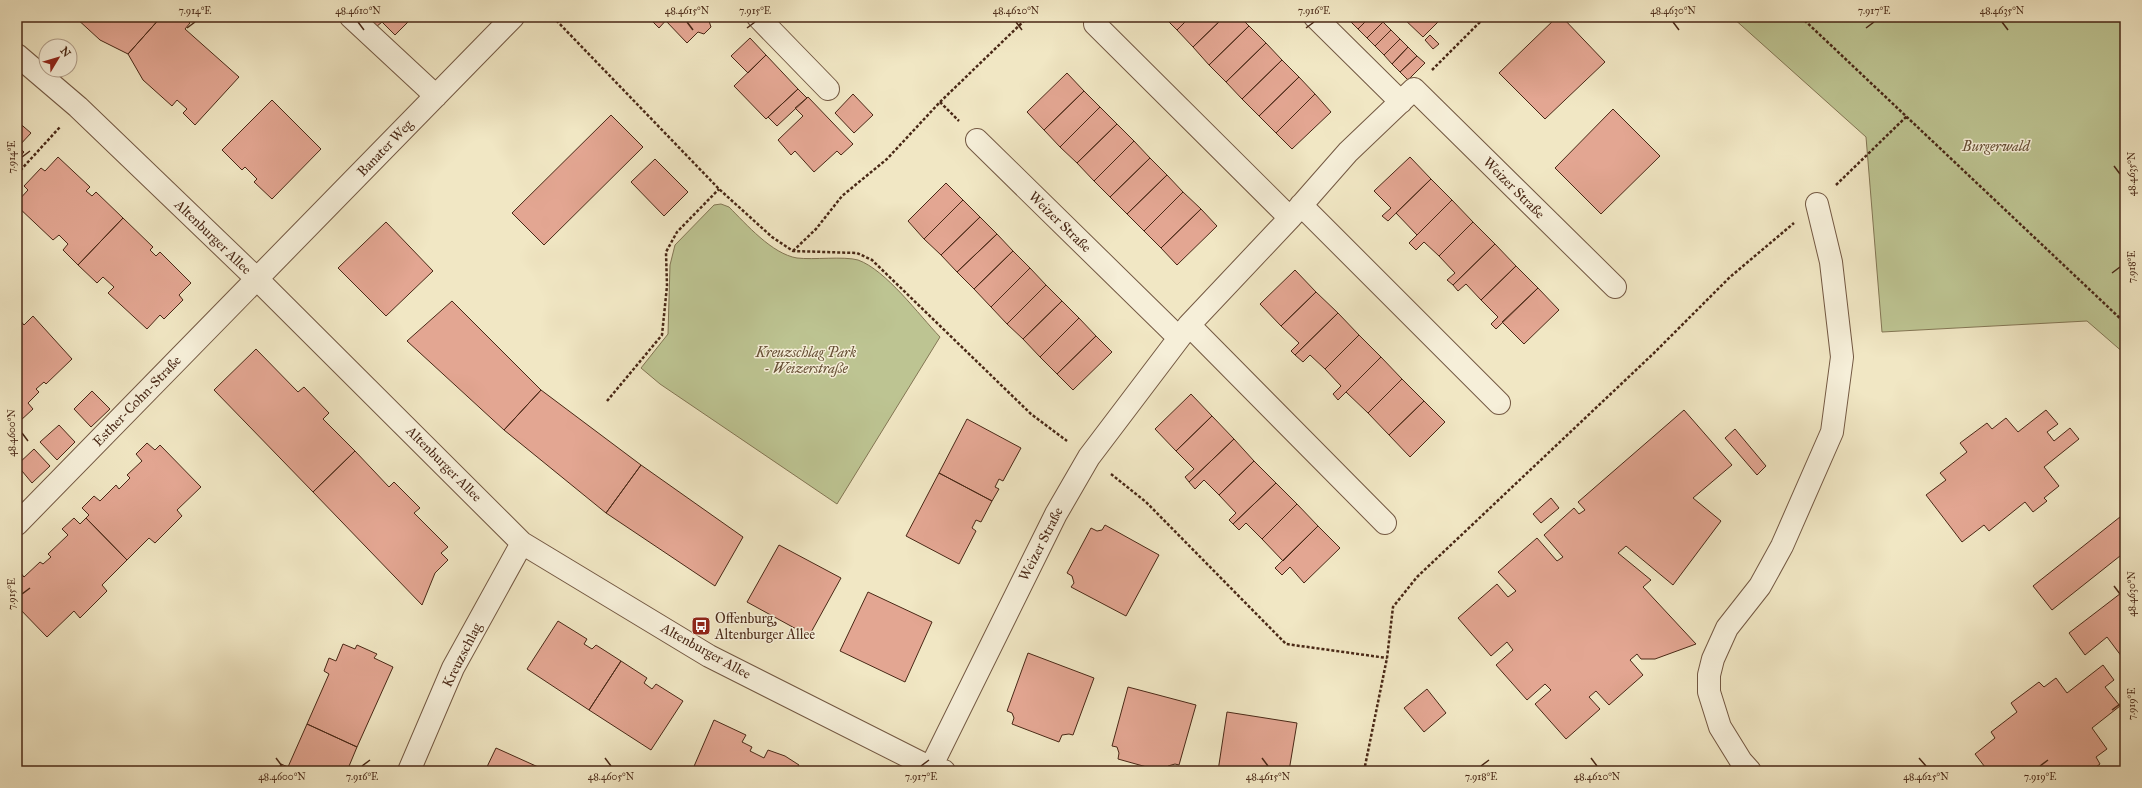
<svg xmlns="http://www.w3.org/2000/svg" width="2142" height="788" font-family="'IM FELL Great Primer',serif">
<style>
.green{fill:#bdc492;stroke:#837654}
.building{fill:#e3a692;stroke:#492816}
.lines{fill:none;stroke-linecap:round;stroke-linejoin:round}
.minor-casing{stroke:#735842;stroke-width:24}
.path{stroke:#492816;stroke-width:2.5;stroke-dasharray:3 2;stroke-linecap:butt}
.minor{stroke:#f6efd9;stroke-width:22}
.ticks{fill:none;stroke:#492816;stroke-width:1.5}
.labels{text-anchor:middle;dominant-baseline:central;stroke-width:3;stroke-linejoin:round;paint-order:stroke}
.park-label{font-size:14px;font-style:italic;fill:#664f35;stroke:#f6efd9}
.street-label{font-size:14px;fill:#492816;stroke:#f6efd9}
.poi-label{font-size:14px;fill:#492816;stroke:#f6efd9;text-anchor:start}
.neatline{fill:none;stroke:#492816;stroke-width:1.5}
.ticks-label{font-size:10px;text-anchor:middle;fill:#492816}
</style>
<rect width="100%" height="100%" fill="#f1e7c4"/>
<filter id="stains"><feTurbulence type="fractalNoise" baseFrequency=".005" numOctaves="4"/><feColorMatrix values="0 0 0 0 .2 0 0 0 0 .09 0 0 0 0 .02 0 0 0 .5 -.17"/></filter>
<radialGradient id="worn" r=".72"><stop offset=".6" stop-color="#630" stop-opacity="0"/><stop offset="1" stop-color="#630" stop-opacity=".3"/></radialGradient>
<path class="green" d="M1732,17H2125V354L2087,321L1882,332L1866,137Z
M721,204L729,207C746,224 772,254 797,258C813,260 844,256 858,260C886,270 919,315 940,337L837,504L660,384L641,368L668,334L670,265L675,245L714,205Z"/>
<path class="building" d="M75,17H161L128,54L100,40Z
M161,17H183L190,23L185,29L239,77L195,125L183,113L187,109L177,100L172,106L143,80L128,54Z
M367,17H413L395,35L382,22L376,27Z
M648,17H669L659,28Z
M669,17H713L709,21L711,27L704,34L698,32L687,43L666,21Z
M1164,17H1190L1177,30Z
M1190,17H1224L1193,47L1177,30Z
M1224,17H1240L1249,26L1209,65L1193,47Z
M1352,17H1370L1358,29L1349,20Z
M1370,17H1379L1383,22L1367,38L1358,29Z
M1402,17H1436L1440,20L1423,37Z
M1557,17H1562L1605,62L1545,119L1499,73Z
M1383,22L1391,30L1375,46L1367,38Z
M1249,26L1266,43L1226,82L1209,65Z
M1391,30L1400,39L1384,55L1375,46Z
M1430,35L1439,44L1433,49L1425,40Z
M750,38L766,55L748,73L731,56Z
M1400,39L1408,47L1392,64L1384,55Z
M1266,43L1282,60L1242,99L1226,82Z
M1408,47L1417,56L1400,72L1392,64Z
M766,55L798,89L766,119L734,86Z
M1417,56L1425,63L1408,80L1400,72Z
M1282,60L1299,77L1259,116L1242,99Z
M1067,73L1084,91L1044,130L1027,112Z
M1299,77L1315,94L1276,133L1259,116Z
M798,89L807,98L777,126L768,117Z
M1084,91L1100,107L1060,147L1044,130Z
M853,94L873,115L854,133L835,113Z
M1315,94L1331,112L1292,149L1276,133Z
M808,97L853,144L841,155L837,151L814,172L795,151L791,155L778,140L803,116L795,108Z
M272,100L321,149L272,199L254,182L257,179L245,167L242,170L222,150Z
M1100,107L1117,124L1077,163L1060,147Z
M1613,109L1660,156L1601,214L1555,168Z
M611,115L643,147L544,245L512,213Z
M17,121L31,133L18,147L24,152L17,160Z
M1117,124L1134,141L1094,181L1077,163Z
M1134,141L1150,158L1110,197L1094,181Z
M58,157L90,187L86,191L92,196L96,192L123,218L78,265L63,250L68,244L59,235L53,240L17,206V202L28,190L24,186L41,168L45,171Z
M1410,157L1431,179L1388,221L1382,216L1391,208L1374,191Z
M1150,158L1167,175L1127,214L1110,197Z
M655,159L688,192L664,216L631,182Z
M1167,175L1183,192L1144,231L1127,214Z
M1431,179L1452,200L1417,235L1396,213Z
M946,183L963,200L924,239L908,221Z
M1183,192L1201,209L1161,248L1144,231Z
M963,200L980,217L941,255L924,239Z
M1452,200L1473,222L1439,256L1424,242L1416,250L1409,243Z
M1201,209L1217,226L1177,265L1161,248Z
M980,217L997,234L957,272L941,255Z
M123,218L153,247L150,250L156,256L160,252L191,283L179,295L183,300L164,319L160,315L147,329L108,293L114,287L103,277L97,283L78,265Z
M386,222L433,271L386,316L338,268Z
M1473,222L1495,244L1453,285L1447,280L1455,273L1439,256Z
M997,234L1013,251L974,289L957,272Z
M1495,244L1516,266L1481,300L1466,284L1458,291L1453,285Z
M1013,251L1030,268L991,307L974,289Z
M1516,266L1538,288L1496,329L1491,324L1498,317L1481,300Z
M1030,268L1046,285L1007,324L991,307Z
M1295,270L1316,292L1281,326L1260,304Z
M1046,285L1062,301L1023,339L1007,324Z
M1538,288L1559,310L1524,344L1502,322Z
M1316,292L1338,313L1295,355L1291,351L1299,343L1281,326Z
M452,301L541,390L504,430L407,341Z
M1062,301L1079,318L1040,357L1023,339Z
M1338,313L1359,335L1325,369L1310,355L1303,362L1295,355Z
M33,316L72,359L46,384L44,382L36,389L39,392L28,403L33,409L20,421L17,418V320L19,319L24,325Z
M1079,318L1096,336L1057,374L1040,357Z
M1359,335L1381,357L1338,400L1333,394L1341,386L1325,369Z
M1096,336L1112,352L1073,390L1057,374Z
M256,349L298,392L304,387L329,413L323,419L355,451L313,492L214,390Z
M1381,357L1402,379L1368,413L1346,392Z
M1402,379L1424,401L1389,435L1368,413Z
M541,390L641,465L606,513L504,430Z
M92,391L110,409L91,427L74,409Z
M1191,394L1212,416L1176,451L1155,429Z
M1424,401L1445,422L1410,457L1389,435Z
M1684,410L1732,465L1693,498L1721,521L1673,585L1626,546L1618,553L1651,580L1643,587L1696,644L1655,659H1641L1637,654L1630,660L1643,675L1609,705L1596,691L1589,697L1600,709L1566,739L1535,704L1551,690L1545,684L1527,700L1496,665L1513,650L1507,642L1491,656L1458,618L1497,584L1508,597L1516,591L1498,572L1537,538L1557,561L1563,557L1544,535L1574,508L1579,514L1585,510L1578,502Z
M2046,410L2058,424L2047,432L2054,441L2070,428L2079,439L2044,467L2059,486L2044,498L2047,501L2033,512L2025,502L1989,531L1984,525L1962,542L1926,495L1946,480L1940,473L1967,452L1960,443L1987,423L1992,429L2006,418L2018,432Z
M1212,416L1234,439L1189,482L1185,477L1194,469L1176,451Z
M967,419L1021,448L1003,481L999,479L995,487L999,489L992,501L939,473Z
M59,425L75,442L57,460L40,442Z
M1735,429L1766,466L1757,475L1725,438Z
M1234,439L1254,461L1219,495L1204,480L1195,489L1189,482Z
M147,443L155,450L160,445L201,487L177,510L182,516L155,543L149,538L127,560L86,518L89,515L82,508L94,496L100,501L116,485L119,489L130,478L127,475L142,461L136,454Z
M34,449L50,466L32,483L17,465Z
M355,451L389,487L394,482L420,508L414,513L448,547L441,553L448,560L435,573L422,605L313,492Z
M1254,461L1276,483L1233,524L1229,520L1236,513L1219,495Z
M641,465L743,537L715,586L606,513Z
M939,473L992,501L981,522L976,520L972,528L976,531L959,564L906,536Z
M1276,483L1297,504L1262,539L1246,523L1239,530L1233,524Z
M1551,498L1559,508L1541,523L1533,514Z
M1297,504L1318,526L1283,561L1262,539Z
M2125,513V552L2052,610L2033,586Z
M74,518L80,524L86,518L127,560L102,585L107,591L80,618L74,611L47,637L17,606V574L20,572L24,577L40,562L43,564L51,557L48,554L68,535L62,529Z
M1105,525L1159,555L1126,616L1071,587L1074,583L1072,576L1067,573L1091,528L1097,531L1102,530Z
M1318,526L1340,548L1304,583L1290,567L1282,575L1275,568Z
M779,545L841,578L809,636L747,602Z
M2125,590V655L2122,657L2107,637L2085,655L2069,633Z
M868,592L932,622L905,682L840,651Z
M558,621L587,639L584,644L592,649L596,645L621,661L589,710L527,669Z
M343,644L355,649L357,645L377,654L374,658L393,667L357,747L307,724L329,674L324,671L329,658L336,661Z
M1028,653L1094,678L1073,735L1069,734L1062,735L1059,742L1012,724L1014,718L1012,713L1007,711Z
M621,661L647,678L644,683L652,689L656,684L683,701L651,750L589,710Z
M2103,665L2114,680L2105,687L2120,706L2092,728L2107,749L2096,757L2100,764L2091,771H1988L1975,754L1995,738L1991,732L2017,712L2011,703L2039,682L2044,687L2056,678L2067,693Z
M1128,687L1196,705L1179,765L1175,764L1168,766L1167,771H1161L1118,759L1119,753L1117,747L1112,746Z
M1427,689L1446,713L1424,732L1404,708Z
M1227,712L1297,723L1289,771H1218Z
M714,720L746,735L742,742L752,747L750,751L764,758L768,750L785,756L799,765L797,771H692Z
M307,724L357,747L347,771H278L281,764L288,767Z
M496,748L547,771H485Z"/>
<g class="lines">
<g class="minor-casing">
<path id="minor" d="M351,17L436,96
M758,17L828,89
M1315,17L1401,102
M1095,24L1290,218
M17,55L78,107L257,279L522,543L709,656L931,768L944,771
M977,140L1178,337
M1301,205L1499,403
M1189,325L1385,523
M17,524L513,17
M409,771L453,668L522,543
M929,771L1056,514L1089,457L1189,325L1290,218L1348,152L1414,89L1615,287
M1750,771L1741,761L1720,727L1709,692V675L1713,659L1727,628L1760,586L1782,546L1832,432L1842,357L1831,262L1817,204"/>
</g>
<path class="path" d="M553,17L719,189L772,237L793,251L857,253L872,260L1031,414L1067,441
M1801,17L2125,323
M1432,70L1485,17
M940,102L959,121
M17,174L60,127
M1836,185L1907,116
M793,251L816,229L842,196L887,159L940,102L1028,17
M607,401L662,335L667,286L666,252L677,232L719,189
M1111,474L1146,502L1286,644L1387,658
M1364,771L1387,658L1393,607L1417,577L1654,353L1730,277L1794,223"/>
<use href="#minor" class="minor"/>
</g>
<path class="ticks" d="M358,22L364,30M687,22L693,30M1016,22L1022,30M1673,22L1679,30M2002,22L2008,30M187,28L195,22M747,28L755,22M1306,28L1314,22M1866,28L1874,22M22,157L30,151M2114,166L2120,174M2112,273L2120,267M22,433L28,441M2114,586L2120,594M22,594L30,588M2112,710L2120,704M276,758L282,766M605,758L611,766M1262,758L1268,766M1591,758L1597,766M1919,758L1926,766M362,766L370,760M921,766L929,760M1481,766L1489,760M2040,766L2048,760"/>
<defs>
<g id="bus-square" transform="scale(1)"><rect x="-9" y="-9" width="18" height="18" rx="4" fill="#8f2418" stroke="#f6efd9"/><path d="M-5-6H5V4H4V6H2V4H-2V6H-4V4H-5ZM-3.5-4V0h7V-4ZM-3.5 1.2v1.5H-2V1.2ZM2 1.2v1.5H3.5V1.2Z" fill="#fff"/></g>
</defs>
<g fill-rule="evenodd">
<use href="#bus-square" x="701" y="626"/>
</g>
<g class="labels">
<g class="park-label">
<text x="1996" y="146">Burgerwald</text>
<text x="806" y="352">Kreuzschlag Park<tspan x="806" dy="16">- Weizerstraße</tspan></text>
</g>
<g class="street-label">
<text transform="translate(385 148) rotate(-46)">Banater Weg</text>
<text transform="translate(1514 188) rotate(45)">Weizer Straße</text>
<text transform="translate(1060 222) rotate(44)">Weizer Straße</text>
<text transform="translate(213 237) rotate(44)">Altenburger Allee</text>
<text transform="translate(137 401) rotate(-46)">Esther-Cohn-Straße</text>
<text transform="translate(444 464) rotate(45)">Altenburger Allee</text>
<text transform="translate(1041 544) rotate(-63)">Weizer Straße</text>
<text transform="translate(706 651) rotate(29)">Altenburger Allee</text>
<text transform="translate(462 655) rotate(-63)">Kreuzschlag</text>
</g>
<g class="poi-label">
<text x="715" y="618">Offenburg,<tspan x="715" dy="16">Altenburger Allee</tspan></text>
</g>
</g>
<rect width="2142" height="788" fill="none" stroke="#f1e7c4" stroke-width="44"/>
<g transform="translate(58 58) rotate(52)"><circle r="19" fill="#f6efd9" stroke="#b19f8b"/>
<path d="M0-3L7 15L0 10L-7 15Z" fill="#8f2418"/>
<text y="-6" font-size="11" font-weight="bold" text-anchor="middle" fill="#492816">N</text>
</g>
<rect x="22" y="22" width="2098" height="744" class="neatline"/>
<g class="ticks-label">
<text x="195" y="14">7.914°E</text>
<text x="358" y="14">48.4610°N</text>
<text x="687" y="14">48.4615°N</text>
<text x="755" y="14">7.915°E</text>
<text x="1016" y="14">48.4620°N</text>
<text x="1314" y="14">7.916°E</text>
<text x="1673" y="14">48.4630°N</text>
<text x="1874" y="14">7.917°E</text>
<text x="2002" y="14">48.4635°N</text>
<text transform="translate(11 157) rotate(-90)" y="4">7.914°E</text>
<text transform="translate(2131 174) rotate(-90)" y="4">48.4635°N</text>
<text transform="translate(2131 267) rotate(-90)" y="4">7.918°E</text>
<text transform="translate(11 433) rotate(-90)" y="4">48.4600°N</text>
<text transform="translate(2131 594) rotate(-90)" y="4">48.4630°N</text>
<text transform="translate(11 594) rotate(-90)" y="4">7.915°E</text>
<text transform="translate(2131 704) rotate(-90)" y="4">7.919°E</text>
<text x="282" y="780">48.4600°N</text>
<text x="362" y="780">7.916°E</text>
<text x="611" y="780">48.4605°N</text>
<text x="921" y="780">7.917°E</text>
<text x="1268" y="780">48.4615°N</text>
<text x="1481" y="780">7.918°E</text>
<text x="1597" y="780">48.4620°N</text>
<text x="1926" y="780">48.4625°N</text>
<text x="2040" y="780">7.919°E</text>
</g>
<rect width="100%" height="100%" filter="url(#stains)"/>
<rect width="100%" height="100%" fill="url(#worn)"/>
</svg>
